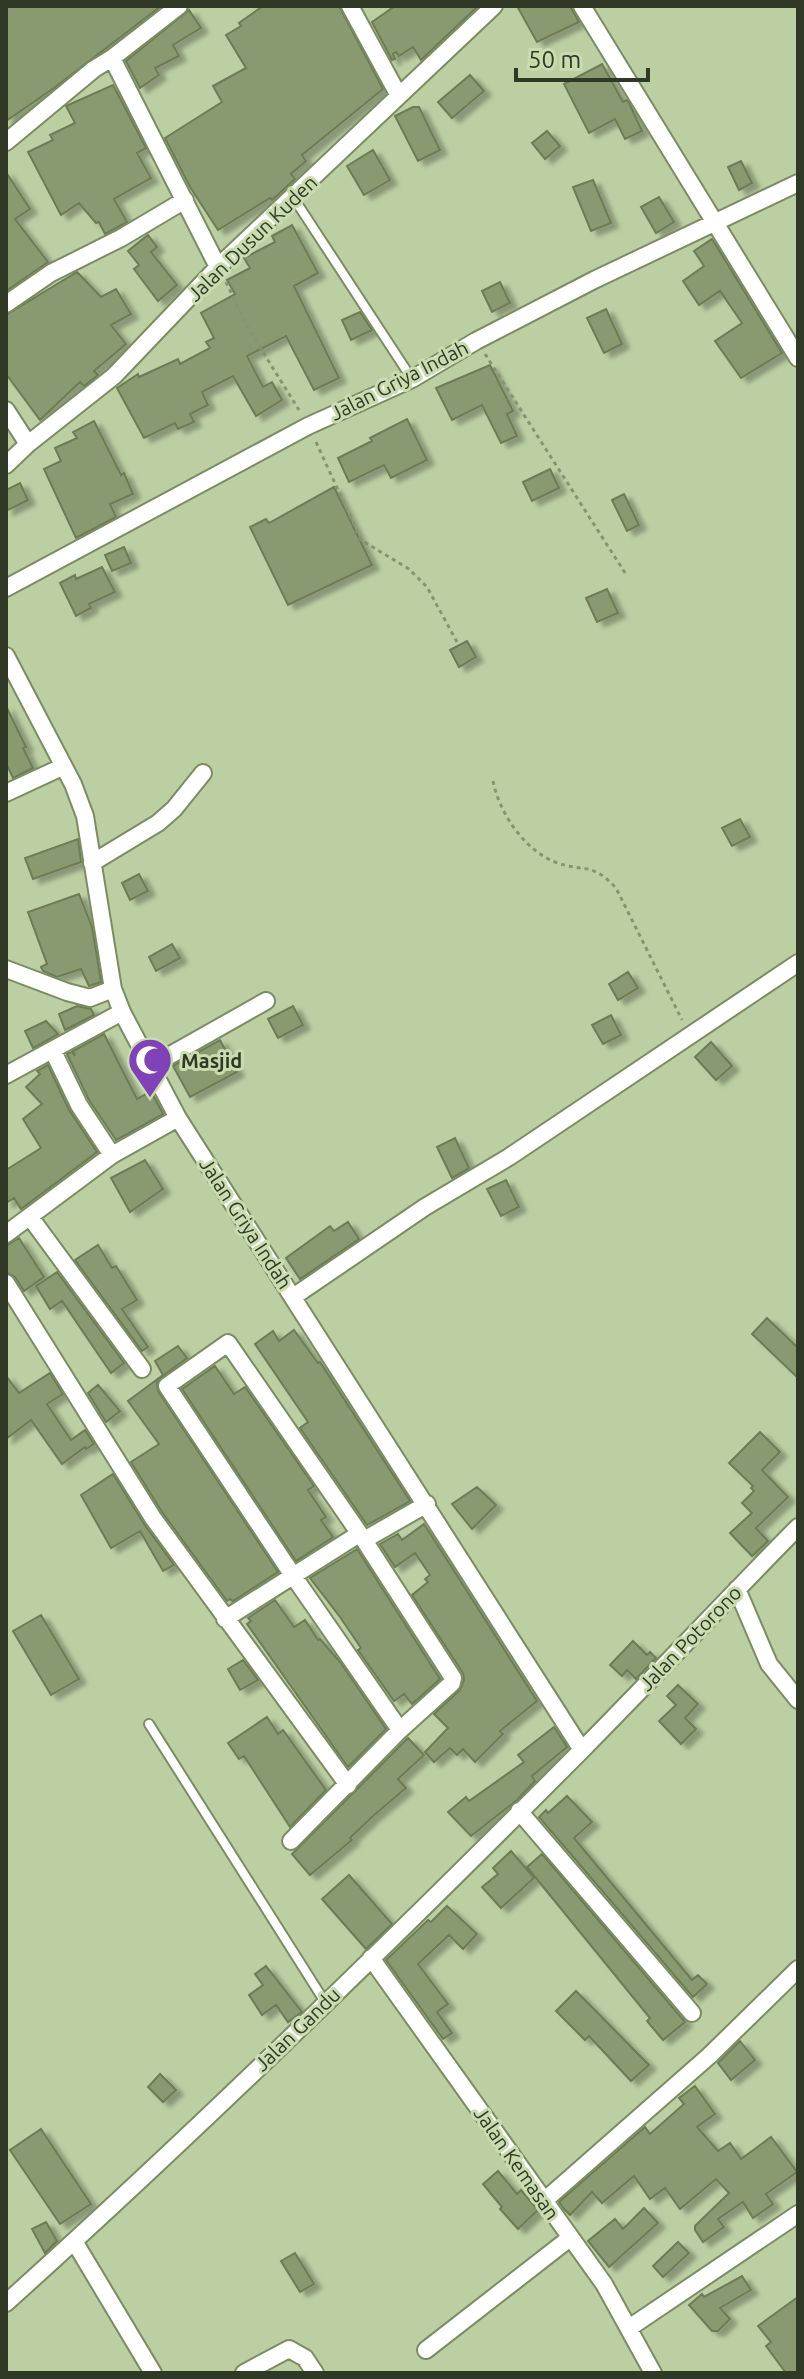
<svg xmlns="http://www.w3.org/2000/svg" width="804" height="2379" font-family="Ubuntu,sans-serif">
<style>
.building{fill:#899a70;stroke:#6c7c54;stroke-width:2;filter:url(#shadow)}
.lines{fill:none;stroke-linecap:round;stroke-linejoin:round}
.lane-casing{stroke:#7b8c63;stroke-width:12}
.street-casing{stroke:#7b8c63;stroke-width:20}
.path{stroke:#869472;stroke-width:3;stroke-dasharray:4 4;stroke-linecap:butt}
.lane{stroke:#fff;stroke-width:8}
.street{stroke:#fff;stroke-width:16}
.labels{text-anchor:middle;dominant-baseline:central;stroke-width:6;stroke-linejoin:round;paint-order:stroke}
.street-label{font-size:20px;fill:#303826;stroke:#c9dcaf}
.poi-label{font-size:20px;font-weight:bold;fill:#303826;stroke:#c9dcaf;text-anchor:start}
</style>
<defs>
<filter id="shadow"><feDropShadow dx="7" dy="4.5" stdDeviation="2" flood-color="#0004"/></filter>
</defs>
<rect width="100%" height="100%" fill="#bccfa3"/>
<path class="building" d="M6,6H161L54,88L6,121Z
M263,6H339L383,89L302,155L306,161L291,174L295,179L272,200L270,198L218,230L190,187L165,138L222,102L213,86L246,68L226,35L241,26L239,23Z
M395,6H478L421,60L413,47L399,56L396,52L393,54L395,59L392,60L372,22Z
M517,6H570L579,22L537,42Z
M189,10L201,28L173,45L179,56L155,68L159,75L140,88L126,61Z
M602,64L623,102L627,100L629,103L642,131L625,139L615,119L589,133L564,84Z
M470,75L484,91L452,118L438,102Z
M113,85L146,148L137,153L151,178L114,199L127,222L105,234L99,222L96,223L79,203L61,215L28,152L53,140L50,135L75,123L66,106Z
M413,107H419L440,150L418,161L395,116Z
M547,131L560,146L545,159L532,143Z
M373,150L390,180L364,195L347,166Z
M741,161L752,183L739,190L728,167Z
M6,172L30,209L15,219L48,262L6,291Z
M593,180L611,223L591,231L573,187Z
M659,197L674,222L656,233L641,207Z
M292,225L318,273L294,286L339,378L314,390L286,336L247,356L263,387L272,382L282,400L256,416L233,376L202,392L208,405L190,414L194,422L178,429L175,423L144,438L117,388L138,374L139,377L178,359L180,364L210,348L206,342L214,338L201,313L235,294L227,280L250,268L244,258L275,242L272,236Z
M148,235L157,247L151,252L177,285L158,301L134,269L139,265L128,251Z
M712,239L782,353L741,378L715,341L742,323L720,291L699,305L683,281L704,266L694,251Z
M77,272L101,297L116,289L131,314L111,325L126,344L94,371L98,375L84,386L80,382L40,420L6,374V315Z
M500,282L510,303L492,312L482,291Z
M606,309L622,344L604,353L587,318Z
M360,312L372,330L351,340L342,320Z
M490,365L513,411L507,414L517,436L501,443L482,405L452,420L436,388Z
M407,419L427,460L391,478L384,465L349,482L338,458L372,441L370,438Z
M94,421L121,475L124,473L133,494L110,504L116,517L76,538L44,469L61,461L55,448L77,438L73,432Z
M550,469L559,488L532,501L523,482Z
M20,483L28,500L6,511V490Z
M334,487L372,565L288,605L250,527L266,519L269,523Z
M624,494L639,525L627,531L612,500Z
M124,547L131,563L112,571L105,555Z
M102,567L115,592L89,604L91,608L76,616L60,583L75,575L76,579Z
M607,589L618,613L597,622L586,598Z
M467,641L476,657L459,667L450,650Z
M6,706L26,747L23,748L33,768L13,778L6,763Z
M740,819L750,837L732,846L722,828Z
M78,839L81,862L33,879L25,858Z
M139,874L148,891L130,900L122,883Z
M79,894L92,927L101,982L89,986L81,969L57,977L43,971L41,967L47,964L28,912Z
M172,944L180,958L156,971L149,957Z
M628,972L638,988L618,1000L609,984Z
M77,1006L91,1009L94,1015L65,1030L59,1014Z
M293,1006L303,1025L278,1038L268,1019Z
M611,1015L621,1035L603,1044L592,1025Z
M46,1021L58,1034L33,1048L25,1031Z
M104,1034L137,1099L151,1091L163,1114L116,1140L89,1100L67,1054L72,1052L75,1056L73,1051Z
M220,1040L237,1072L190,1097L173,1066Z
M711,1042L732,1066L716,1080L695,1057Z
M48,1065L69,1110L97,1152L21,1209L14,1198L6,1203V1170L41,1148L23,1119L42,1104L26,1087L40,1074L37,1071Z
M455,1138L469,1168L452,1178L437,1147Z
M145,1160L163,1189L130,1212L111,1178Z
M506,1180L519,1207L501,1216L487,1189Z
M348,1222L359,1239L300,1279L286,1258L330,1226L334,1231Z
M19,1238L44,1277L24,1291L15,1277L6,1272V1246Z
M98,1245L112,1268L116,1266L137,1300L122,1309L148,1347L142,1351L75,1260Z
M57,1272L124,1363L111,1373L62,1301L50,1309L36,1286Z
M767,1318L798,1348V1378L752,1334Z
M294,1330L318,1363L320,1362L410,1501L367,1525L300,1428L308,1422L255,1344L273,1331L279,1341Z
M178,1346L187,1358L160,1378L157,1382L158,1391L278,1572L233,1601L230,1599L227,1601L162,1512L131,1462L159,1444L128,1401L163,1375L155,1361Z
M215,1366L234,1394L245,1387L314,1486L308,1490L326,1517L321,1520L333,1537L296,1561L182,1389Z
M50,1373L63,1394L47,1404L71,1440L85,1430L94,1444L86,1449L85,1447L62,1464L31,1420L6,1439V1376L19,1393Z
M98,1385L120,1411L106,1422L88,1393Z
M760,1432L780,1452L762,1470L788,1497L756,1528L768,1541L752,1556L730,1533L752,1513L742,1503L754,1491L751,1488L753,1486L729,1463Z
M113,1474L144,1524L174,1565L163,1571L140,1531L111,1548L81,1495Z
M477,1487L496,1505L472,1529L452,1504Z
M424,1524L537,1701L500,1731L503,1734L475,1762L463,1749L457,1755L450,1748L434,1762L425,1752L448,1728L434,1714L460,1690L464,1680L463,1673L412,1595L428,1582L425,1579L430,1575L415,1553L395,1567L380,1544L398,1534L402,1540Z
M357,1549L440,1679L412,1704L404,1694L394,1701L358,1650L361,1648L340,1617L310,1578Z
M275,1600L294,1627L305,1620L318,1640L320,1639L340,1662L386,1729L348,1767L247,1624L251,1621L248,1618Z
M41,1615L79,1679L51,1695L13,1631Z
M633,1641L647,1655L650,1652L656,1658L636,1679L627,1670L622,1676L610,1665Z
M243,1660L258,1680L240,1690L228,1669Z
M678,1685L698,1704L685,1718L696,1729L681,1744L659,1721L676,1705L667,1696Z
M267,1717L278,1734L283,1730L326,1790L290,1827L244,1756L239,1759L228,1743Z
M554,1727L567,1747L532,1776L535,1781L517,1800L471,1836L448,1812L466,1797L469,1801L524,1762L518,1755Z
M408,1738L424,1755L398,1779L406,1788L372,1817L350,1838L352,1840L310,1875L292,1854Z
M567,1796L592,1822L574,1838L692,1980L698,1975L707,1984L693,1997L539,1817L546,1810L548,1813Z
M511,1851L534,1878L501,1908L482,1887L498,1874L493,1868Z
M542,1854L685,2022L663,2040L647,2021L650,2018L527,1867Z
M349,1875L392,1924L366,1949L322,1899Z
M447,1906L477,1934L463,1949L449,1935L418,1964L448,2004L437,2012L452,2033L443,2039L386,1960L428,1920L431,1922Z
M266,1966L302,2012L288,2022L276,2005L262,2015L249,1995L263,1985L255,1974Z
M576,1991L649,2065L631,2081L589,2036L585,2040L556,2011Z
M740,2041L755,2060L731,2080L718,2063Z
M160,2074L176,2090L163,2102L148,2087Z
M695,2086L715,2114L697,2127L718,2151L730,2143L741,2159L771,2137L797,2172L766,2194L773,2204L753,2218L743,2202L718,2219L724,2227L703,2242L695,2230V2226L729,2193L716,2179L680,2209L665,2188L650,2199L634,2176L602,2203L592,2192L570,2215L564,2209L559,2202L645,2127L650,2134L684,2104L679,2098Z
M41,2129L91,2204L60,2224L10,2150Z
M498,2171L517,2194L521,2190L538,2210L518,2229L500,2209L502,2207L483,2184Z
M644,2208L658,2223L609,2267L588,2241L615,2219L623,2229Z
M46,2222L57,2241L45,2253L32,2229Z
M678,2242L689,2253L663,2277L653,2266Z
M295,2253L314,2284L300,2292L281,2261Z
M742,2276L751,2290L720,2308L730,2319L718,2331H712L689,2305L702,2294L704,2297Z
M798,2297V2373H786L766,2346L771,2342L758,2326Z"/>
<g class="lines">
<g class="lane-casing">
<path id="lane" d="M293,197L412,379
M149,1724L325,2002"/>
</g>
<g class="street-casing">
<path id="street" d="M350,6L399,96
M582,6L798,358
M112,58L218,267
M6,142L94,69L112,58L179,6
M6,304L51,273L121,238L185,200
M6,410L28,444
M6,465L28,444L114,376L218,267L494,6
M6,588L308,426L412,379L476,341L594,280L798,183
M6,656L73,784L85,816L113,989L122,1012L178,1118L582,1750
M6,793L62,767
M92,863L158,823L174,809L203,773
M6,969L67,992L90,998L113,989
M53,1051L79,1105L112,1155
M151,1066L266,1001
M6,1075L122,1012
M30,1217L142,1369
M6,1234L112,1155L178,1118
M6,1283L153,1518L348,1785
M293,1297L425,1207L509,1157L798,963
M364,1540L427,1504
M737,1589L769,1664L798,1700
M225,1619L359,1534
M519,1811L692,2013
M291,1841L400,1730L452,1683L453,1678L364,1540L228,1343L167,1386L294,1577L400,1730
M371,1958L604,2284L653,2373
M544,2201L709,2056L798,1969
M74,2241L153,2373
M6,2303C204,2125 395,1938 583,1749C655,1676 726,1600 798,1527
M629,2328L798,2214
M426,2350L570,2238
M244,2373L289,2349L305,2358L315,2373"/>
</g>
<path class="path" d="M226,282L248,328L299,410
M485,354L627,576
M316,442L361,540L409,569L427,587L457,642
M493,781C499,812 524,850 555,862C584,873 591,861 616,888L682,1020"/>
<use href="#lane" class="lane"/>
<use href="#street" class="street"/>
</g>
<defs>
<g id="mosque-pin" transform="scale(2.3)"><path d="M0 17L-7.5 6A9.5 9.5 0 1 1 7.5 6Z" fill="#8242b7" stroke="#c9dcaf"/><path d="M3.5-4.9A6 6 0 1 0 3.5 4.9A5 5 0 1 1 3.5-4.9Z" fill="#fff"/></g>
</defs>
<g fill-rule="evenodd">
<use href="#mosque-pin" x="150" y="1060"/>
</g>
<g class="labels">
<g class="street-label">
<text transform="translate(252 238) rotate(-44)">Jalan Dusun Kuden</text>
<text transform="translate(399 380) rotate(-27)">Jalan Griya Indah</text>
<text transform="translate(246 1223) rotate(57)">Jalan Griya Indah</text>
<text transform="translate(690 1638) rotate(-46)">Jalan Potorono</text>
<text transform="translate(297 2029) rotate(-44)">Jalan Gandu</text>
<text transform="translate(517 2163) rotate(55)">Jalan Kemasan</text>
</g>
<g class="poi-label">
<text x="181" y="1060">Masjid</text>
</g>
</g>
<rect width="804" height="2379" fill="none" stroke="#303826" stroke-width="16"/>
<path d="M516 68v12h132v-12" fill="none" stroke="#303826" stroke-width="4"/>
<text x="528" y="68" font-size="24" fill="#303826" stroke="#c9dcaf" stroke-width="6" paint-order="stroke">50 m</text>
</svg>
